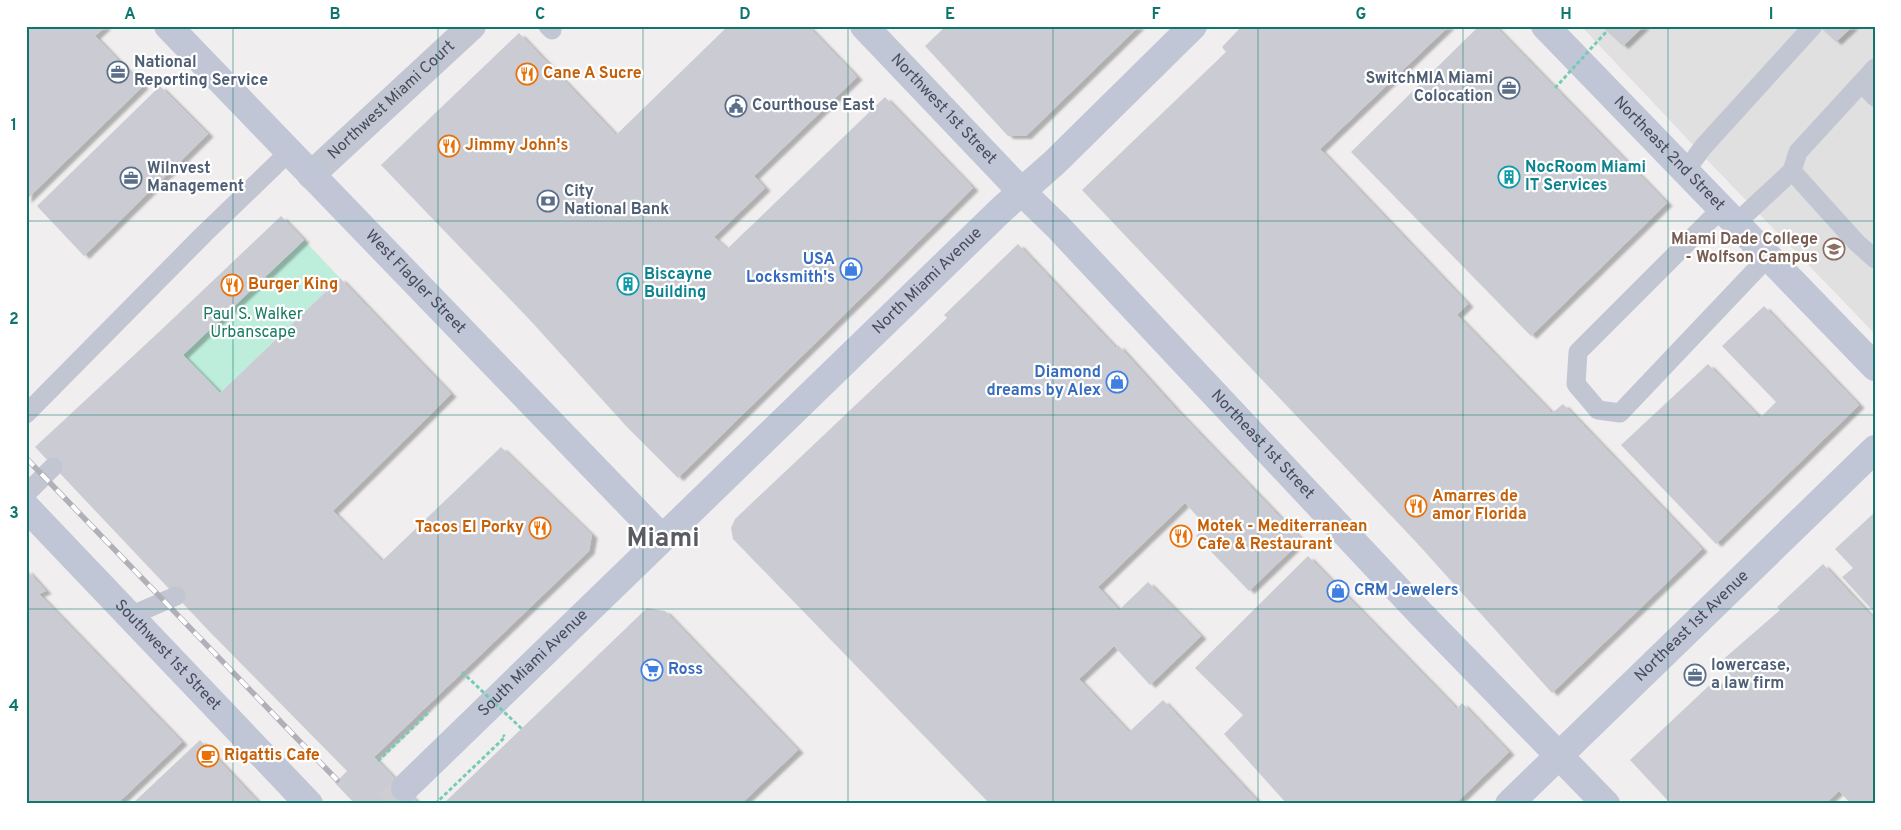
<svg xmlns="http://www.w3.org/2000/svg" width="1901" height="830" font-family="Overpass,sans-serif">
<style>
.education{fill:#e1e0e0}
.green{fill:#bdeedb}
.building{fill:#cbccd3;filter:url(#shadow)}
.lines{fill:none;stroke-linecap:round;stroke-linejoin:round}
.secondary-tunnel{stroke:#ceced1;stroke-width:28;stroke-dasharray:28 14;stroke-linecap:butt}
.path{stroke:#76cbb5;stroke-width:3;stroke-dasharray:4 2.5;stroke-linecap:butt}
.lane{stroke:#c2c6d3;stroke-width:19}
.street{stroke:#c2c6d3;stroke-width:28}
.secondary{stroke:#c1c6d7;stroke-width:28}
.rail-casing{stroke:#b0b1b8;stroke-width:5.5}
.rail{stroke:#fff;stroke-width:4;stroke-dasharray:11;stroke-linecap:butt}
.path-bridge{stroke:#76cbb5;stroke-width:3;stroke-dasharray:4 2.5;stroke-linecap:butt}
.grid{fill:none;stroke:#0f766e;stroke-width:1;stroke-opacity:0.55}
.labels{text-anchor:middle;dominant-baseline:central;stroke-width:4.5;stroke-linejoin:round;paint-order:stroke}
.service-label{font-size:16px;font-weight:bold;fill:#4e5e75;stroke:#fff;text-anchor:start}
.food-label{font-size:16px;font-weight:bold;fill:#c56008;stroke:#fff;text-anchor:start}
.street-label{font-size:16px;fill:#464c5b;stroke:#fff}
.culture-label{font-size:16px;font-weight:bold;fill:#0d838f;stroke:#fff;text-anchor:start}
.education-label{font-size:16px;font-weight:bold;fill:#785e54;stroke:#fff;text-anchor:end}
.shop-label{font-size:16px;font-weight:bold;fill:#366cbe;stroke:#fff;text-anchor:end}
.park-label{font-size:16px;fill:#197a61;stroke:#fff}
.town-label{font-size:26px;font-weight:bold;fill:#5b5c63;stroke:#fff}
.neatline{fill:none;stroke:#0f766e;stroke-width:2}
.grid-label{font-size:16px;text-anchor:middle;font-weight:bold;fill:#0f766e}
</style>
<defs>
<filter id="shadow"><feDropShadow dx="5.5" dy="3" stdDeviation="1" flood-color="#0004"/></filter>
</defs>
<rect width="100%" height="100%" fill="#f0eeee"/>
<path class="education" d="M1581,26H1875V334L1710,163Z"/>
<path class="green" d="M304,240L340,278L220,393L183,355Z"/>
<path class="building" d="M26,26H106L95,36L143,86L26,200Z
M728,26H808L857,77L754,176L765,188L714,237L727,249L885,97L973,188L678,478L627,427L529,319L381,165L519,33L616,135Z
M946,26H1139L1026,136H1008L925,46Z
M1242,26H1449L1320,149L1468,304L1457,315L1552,413L1563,404L1702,549L1552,693L1417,543L1082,190L1226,52L1222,47Z
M1479,26H1495L1667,203L1531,336L1351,152Z
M1601,26H1644L1623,46Z
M1819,26H1853L1836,42Z
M160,86L208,134L84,256L37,206Z
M281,216L304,240L183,355L220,393L340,278L451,394L333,511L382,561L501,447L592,535L589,551L374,757L419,804H355L335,783L347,771L209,631L35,447L160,331Z
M1018,244L1116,348L1118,345L1175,408L1302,540L1249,591L1196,536L1206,526L1185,503L1098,587L1119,610L1148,582L1201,636L1150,685L1114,646L1079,679L1129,732L1163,700L1260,804H990L733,539L731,528L735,519L920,344L947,318L944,315Z
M1764,306L1859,405L1716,544L1621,445L1708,364L1760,418L1776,402L1722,346Z
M1875,512V613L1842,577L1853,568L1835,549Z
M1308,556L1457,709L1462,703L1509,752L1455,804H1287L1224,734L1243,715L1195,668Z
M1823,564L1875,620V799L1870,804H1851L1839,791L1827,802L1828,804H1671L1630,760L1715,680L1721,688L1732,677L1719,663L1780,610L1777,607Z
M26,569L46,591L39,594L182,742L117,804H26Z
M647,608L665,611L798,750L741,804H443Z
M200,740L260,804H132Z"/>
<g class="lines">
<path class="secondary-tunnel" d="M389,804L405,788"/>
<path class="path" d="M378,761L430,711
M435,804L505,737L503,735"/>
<path class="lane" d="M548,26L552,30
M1875,68L1798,152L1792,171L1856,242L1875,259
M1862,83L1875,97
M1685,172L1703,147L1813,26
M1721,209L1578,352L1576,384L1598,410L1620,413L1768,257
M1735,224L1792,171
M26,414L204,234L289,152
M26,494L53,467
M130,616L176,596"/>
<path class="street" id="s1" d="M311,175L472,26"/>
<g class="secondary">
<path id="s2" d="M168,26L662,538"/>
<path id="s3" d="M864,26L1022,192L1058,227L1420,613L1606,804"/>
<path id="s4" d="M1545,26L1875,367"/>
<path id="s5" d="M26,507L309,804"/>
<path id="s6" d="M405,788L1002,209L1055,162L1193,26"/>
<path id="s7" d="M1509,804L1875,449"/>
</g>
<g class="rail-casing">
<path id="rail" d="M26,458L337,780"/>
</g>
<use href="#rail" class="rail"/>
<path class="path-bridge" d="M1555,88L1606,32
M462,672L522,729"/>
</g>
<path class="grid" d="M233,26V804M438,26V804M643,26V804M848,26V804M1053,26V804M1258,26V804M1463,26V804M1668,26V804M26,221H1875M26,415H1875M26,609H1875"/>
<defs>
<g id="office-ring" transform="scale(1.125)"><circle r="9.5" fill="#fff" stroke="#5c6f8a" stroke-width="1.5"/><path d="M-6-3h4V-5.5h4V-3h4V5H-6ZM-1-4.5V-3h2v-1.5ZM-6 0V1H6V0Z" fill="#5c6f8a"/></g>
<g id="restaurant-ring" transform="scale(1.125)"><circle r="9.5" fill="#fff" stroke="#e8710a" stroke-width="1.5"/><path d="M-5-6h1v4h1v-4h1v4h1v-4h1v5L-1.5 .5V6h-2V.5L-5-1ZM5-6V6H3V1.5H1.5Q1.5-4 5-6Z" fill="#e8710a"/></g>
<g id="civic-ring" transform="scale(1.125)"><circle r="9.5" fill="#fff" stroke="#5c6f8a" stroke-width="1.5"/><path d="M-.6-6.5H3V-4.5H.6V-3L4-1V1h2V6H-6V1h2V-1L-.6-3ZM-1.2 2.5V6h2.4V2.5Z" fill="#5c6f8a"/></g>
<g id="building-ring" transform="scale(1.125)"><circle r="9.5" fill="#fff" stroke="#0f9aa8" stroke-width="1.5"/><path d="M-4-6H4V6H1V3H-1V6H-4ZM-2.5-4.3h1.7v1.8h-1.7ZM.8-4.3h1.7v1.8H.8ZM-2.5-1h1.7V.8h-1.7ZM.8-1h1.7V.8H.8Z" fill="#0f9aa8"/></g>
<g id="bank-ring" transform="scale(1.125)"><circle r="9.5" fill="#fff" stroke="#5c6f8a" stroke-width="1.5"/><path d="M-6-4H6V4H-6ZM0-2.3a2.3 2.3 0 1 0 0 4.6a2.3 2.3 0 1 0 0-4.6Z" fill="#5c6f8a"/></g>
<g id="university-ring" transform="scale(1.125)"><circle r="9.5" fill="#fff" stroke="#8d6e63" stroke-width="1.5"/><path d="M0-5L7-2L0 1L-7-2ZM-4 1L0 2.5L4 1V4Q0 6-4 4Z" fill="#8d6e63"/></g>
<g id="shop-ring" transform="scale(1.125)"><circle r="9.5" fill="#fff" stroke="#3f7fe0" stroke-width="1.5"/><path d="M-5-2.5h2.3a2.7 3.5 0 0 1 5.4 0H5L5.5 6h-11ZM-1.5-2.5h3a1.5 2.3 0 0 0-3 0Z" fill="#3f7fe0"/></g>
<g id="supermarket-ring" transform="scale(1.125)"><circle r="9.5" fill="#fff" stroke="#3f7fe0" stroke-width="1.5"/><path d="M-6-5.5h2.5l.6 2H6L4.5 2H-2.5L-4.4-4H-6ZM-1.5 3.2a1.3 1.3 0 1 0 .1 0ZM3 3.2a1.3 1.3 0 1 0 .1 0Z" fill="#3f7fe0"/></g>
<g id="cafe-ring" transform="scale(1.125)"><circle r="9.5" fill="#fff" stroke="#e8710a" stroke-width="1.5"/><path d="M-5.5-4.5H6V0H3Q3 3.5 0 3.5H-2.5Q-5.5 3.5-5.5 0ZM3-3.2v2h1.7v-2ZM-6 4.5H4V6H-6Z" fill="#e8710a"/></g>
</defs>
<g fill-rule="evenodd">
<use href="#office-ring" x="118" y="72"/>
<use href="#restaurant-ring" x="527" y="74"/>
<use href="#office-ring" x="1509" y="88"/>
<use href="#civic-ring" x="736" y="106"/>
<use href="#restaurant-ring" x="449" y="146"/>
<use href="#building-ring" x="1509" y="177"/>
<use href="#office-ring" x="131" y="178"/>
<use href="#bank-ring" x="548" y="201"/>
<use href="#university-ring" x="1834" y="249"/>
<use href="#shop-ring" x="851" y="269"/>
<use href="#building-ring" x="628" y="284"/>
<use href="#restaurant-ring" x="232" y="285"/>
<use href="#shop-ring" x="1117" y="382"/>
<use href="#restaurant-ring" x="1416" y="506"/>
<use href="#restaurant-ring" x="540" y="528"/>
<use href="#restaurant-ring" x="1181" y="536"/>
<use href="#shop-ring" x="1338" y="591"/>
<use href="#supermarket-ring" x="652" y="670"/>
<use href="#office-ring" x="1695" y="675"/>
<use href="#cafe-ring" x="208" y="756"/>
</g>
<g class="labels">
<g class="service-label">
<text x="134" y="63">National<tspan x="134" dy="18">Reporting Service</tspan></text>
<text x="1493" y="79" text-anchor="end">SwitchMIA Miami<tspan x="1493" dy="18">Colocation</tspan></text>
<text x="752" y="106">Courthouse East</text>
<text x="147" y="169">Wilnvest<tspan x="147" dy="18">Management</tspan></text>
<text x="564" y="192">City<tspan x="564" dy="18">National Bank</tspan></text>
<text x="1711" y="666">lowercase,<tspan x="1711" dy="18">a law firm</tspan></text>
</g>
<g class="food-label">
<text x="543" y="74">Cane A Sucre</text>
<text x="465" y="146">Jimmy John's</text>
<text x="248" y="285">Burger King</text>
<text x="1432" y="497">Amarres de<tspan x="1432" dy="18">amor Florida</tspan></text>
<text x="1197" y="527">Motek - Mediterranean<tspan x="1197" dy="18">Cafe &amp; Restaurant</tspan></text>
<text x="524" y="528" text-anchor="end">Tacos El Porky</text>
<text x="224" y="756">Rigattis Cafe</text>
</g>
<g class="street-label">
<text stroke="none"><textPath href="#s1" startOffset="110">Northwest Miami Court</textPath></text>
<text stroke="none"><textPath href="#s3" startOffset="115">Northwest 1st Street</textPath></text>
<text stroke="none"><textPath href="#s4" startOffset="178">Northeast 2nd Street</textPath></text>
<text stroke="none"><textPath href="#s2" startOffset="356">West Flagler Street</textPath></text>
<text stroke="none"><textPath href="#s6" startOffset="728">North Miami Avenue</textPath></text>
<text stroke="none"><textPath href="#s3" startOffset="578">Northeast 1st Street</textPath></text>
<text stroke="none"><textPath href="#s7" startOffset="255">Northeast 1st Avenue</textPath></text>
<text stroke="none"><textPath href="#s5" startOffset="205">Southwest 1st Street</textPath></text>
<text stroke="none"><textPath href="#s6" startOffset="179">South Miami Avenue</textPath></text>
</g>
<g class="culture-label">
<text x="1525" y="168">NocRoom Miami<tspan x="1525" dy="18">IT Services</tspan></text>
<text x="644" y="275">Biscayne<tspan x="644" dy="18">Building</tspan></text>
</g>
<g class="education-label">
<text x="1818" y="240">Miami Dade College<tspan x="1818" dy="18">- Wolfson Campus</tspan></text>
</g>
<g class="shop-label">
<text x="835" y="260">USA<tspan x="835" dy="18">Locksmith's</tspan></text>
<text x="1101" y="373">Diamond<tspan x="1101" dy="18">dreams by Alex</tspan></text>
<text x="1354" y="591" text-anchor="start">CRM Jewelers</text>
<text x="668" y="670" text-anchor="start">Ross</text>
</g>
<g class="park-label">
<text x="253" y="315">Paul S. Walker<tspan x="253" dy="18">Urbanscape</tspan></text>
</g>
<g class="town-label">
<text x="663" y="539">Miami</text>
</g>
</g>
<rect width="1901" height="830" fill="none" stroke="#ffffff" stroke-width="55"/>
<rect x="28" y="28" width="1846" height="774" class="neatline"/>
<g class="grid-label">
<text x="130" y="19">A</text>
<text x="335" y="19">B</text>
<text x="540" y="19">C</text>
<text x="745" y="19">D</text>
<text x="950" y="19">E</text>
<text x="1156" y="19">F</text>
<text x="1361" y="19">G</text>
<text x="1566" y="19">H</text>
<text x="1771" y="19">I</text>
<text x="14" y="130">1</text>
<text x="14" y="324">2</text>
<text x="14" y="518">3</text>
<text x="14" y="711">4</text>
</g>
</svg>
